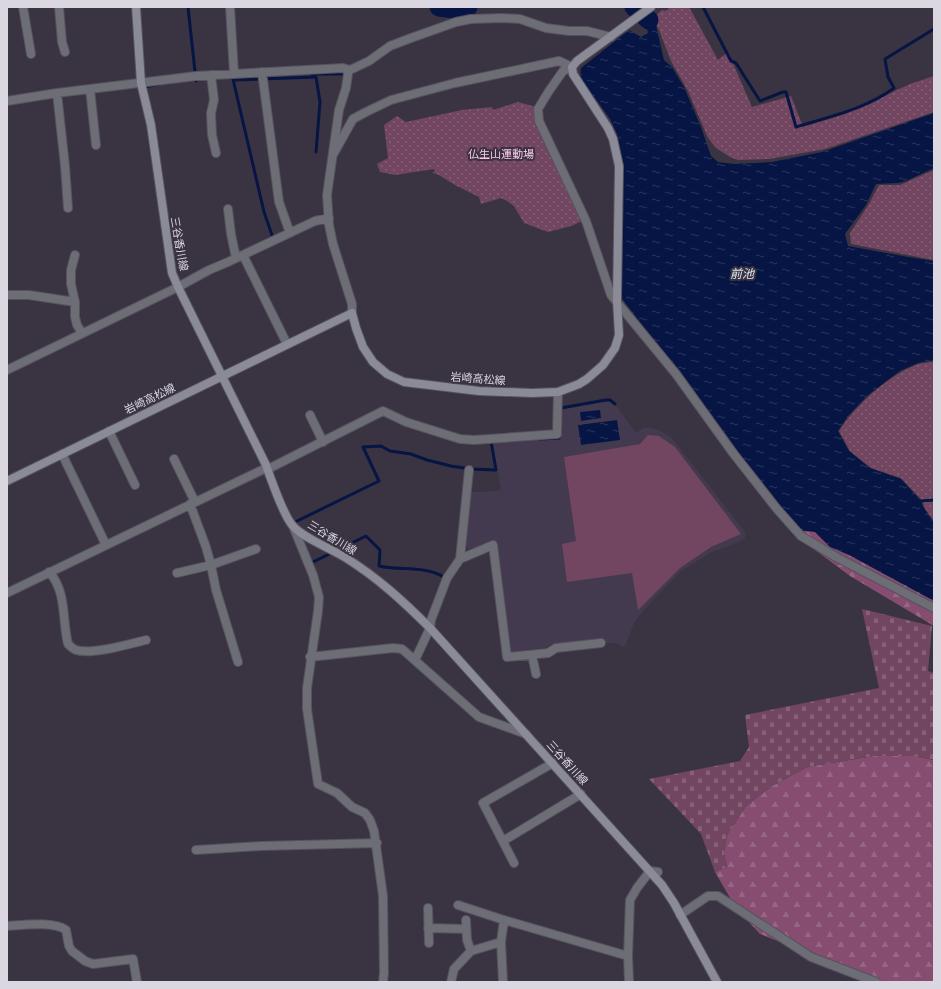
<svg xmlns="http://www.w3.org/2000/svg" width="941" height="989" font-family="'Work Sans','Noto Sans JP',sans-serif">
<style>
.built{fill:#433a4f}
.grass{fill:#724661}
.forest{fill:url(#forest-firs)}
.cemetery{fill:url(#cemetery-stones)}
.park{fill:url(#park-dots)}
.water{fill:url(#water-ripples)}
.lines{fill:none;stroke-linecap:round;stroke-linejoin:round}
.stream{stroke:#061543;stroke-width:3}
.river{stroke:#061543;stroke-width:19}
.street-casing{stroke:#57515f;stroke-width:10}
.secondary-casing{stroke:#57515f;stroke-width:10}
.street{stroke:#6d6d75;stroke-width:8}
.secondary{stroke:#8b8b97;stroke-width:8}
.labels{text-anchor:middle;dominant-baseline:central;stroke-width:4;stroke-linejoin:round;paint-order:stroke}
.park-label{font-size:11px;fill:#fbc6e5;stroke:#3a3342}
.street-label{font-size:11px;fill:#dbd7e1;stroke:#3a3342}
.water-label{font-size:12px;font-style:italic;fill:#dde5f5;stroke:#3a3342}
</style>
<defs>
<pattern id="forest-firs" width="22" height="20" patternUnits="userSpaceOnUse"><rect width="22" height="20" fill="#864d71"/><path d="M5 1l3.5 6h-7zM16 11l3.5 6h-7z" fill="#966685"/></pattern>
<pattern id="cemetery-stones" width="16" height="16" patternUnits="userSpaceOnUse"><rect width="16" height="16" fill="#724661"/><path d="M2 7V4a2 2 0 0 1 4 0v3zM10 15v-3a2 2 0 0 1 4 0v3z" fill="#866077"/></pattern>
<pattern id="park-dots" width="8" height="8" patternUnits="userSpaceOnUse"><rect width="8" height="8" fill="#724661"/><path d="M2 2h.1M6 6h.1" fill="none" stroke="#866077" stroke-width="1.8" stroke-linecap="round"/></pattern>
<pattern id="water-ripples" width="26" height="14" patternUnits="userSpaceOnUse"><rect width="26" height="14" fill="#061543"/><path d="M2 4q2-2 4 0t4 0M15 11q2-2 4 0t4 0" fill="none" stroke="#2a365e"/></pattern>
</defs>
<rect width="100%" height="100%" fill="#3a3342"/>
<path class="built" d="M606,401H610L615,404L636,433L643,428H651L660,430L672,438L745,532V538L734,544L712,552L681,571L651,602L635,621L625,646L623,647L616,643H604L603,639L550,645L545,648L509,652L496,549L492,541L469,550L465,543L471,492H487L501,490L492,442L560,439L562,409Z"/>
<path class="grass" d="M648,435L659,436L675,447L741,534L711,547L680,568L638,610L632,573L567,582L562,544L576,541L564,457L640,444Z"/>
<path class="forest" d="M749,459L857,543L923,506L934,523L915,535L934,597V626L850,576L799,538Z
M874,756H913L934,760V982H870L837,965L760,934L736,908L715,872L727,867L724,854L727,835L746,806L772,786L807,767Z"/>
<path class="cemetery" d="M862,609L932,626L928,671L934,673V760L912,756H874L807,767L772,786L746,806L727,835L724,854L727,867L715,872L701,834L649,779L740,761L749,747L745,715L879,688Z"/>
<path class="park" d="M670,7H689L718,60L728,52L752,107L791,96L803,127L845,114L910,84L934,76V112L825,149L769,159L738,160L730,157L716,148L708,138L688,91L671,61L654,17L662,10L666,11Z
M518,102L536,107C535,115 533,125 540,131L582,221L571,226L548,232L524,223L514,206L507,201L501,198L481,204L479,197L455,185L437,174L432,173L435,171L434,169L395,175L380,172L377,164L388,158L384,125L397,116L406,122L462,110L492,107L493,110Z
M934,170V260L851,244L850,233L869,204L879,185H900Z
M934,362V521L924,507L922,500L901,478L871,468L850,451L839,431C856,405 889,374 919,364C924,363 929,362 934,362Z"/>
<path class="water" d="M654,17L664,60L672,67L684,87L701,127L711,156L718,162L734,164L772,162L822,152L934,113V168L906,181L898,183L876,184L866,205L845,234L848,246C877,251 905,257 934,261V360L918,363L900,371L867,396L848,416L838,431L849,451L870,468L901,479L921,501L923,506L934,523V601L849,555L830,547L815,532L797,530L620,296L623,163L617,134L610,119L580,77L581,68L629,30L641,37L648,33L646,23Z
M600,410L601,418L581,421L580,412Z
M617,420L620,440L581,445L578,425Z"/>
<g class="lines">
<path class="stream" d="M188,7L196,81
M703,7L731,61L736,63L760,101L783,92H786L796,127C828,117 866,109 894,88L888,77L885,59L934,29
M232,75L264,212L273,238
M312,75H315V74H345
M233,80L316,77L320,102L316,152
M145,87L159,84
M561,410V408L606,400H610L615,404
M539,439L559,438V434
M921,501L934,500
M296,526L295,522L379,481L363,447L381,446L390,451L411,454L427,460L451,466L471,469L496,470L491,441H492
M310,561L311,563L366,536L380,550L379,566C400,571 424,565 444,577"/>
<path class="river" d="M439,7L454,9L468,7
M634,7L649,20"/>
<g class="street-casing">
<path id="street" d="M23,7L31,54
M59,7L62,42L65,52
M230,7L234,73
M347,70L348,74L346,88L339,110L327,195L329,225L333,244L352,304V313
M262,72L279,202L290,233
M211,75L214,100L211,113L212,135L216,153
M90,89L96,145
M57,93L65,166L68,208
M7,101L57,93L196,76L343,68L350,70L369,61L390,46L411,38L456,22L471,19L502,18L520,19L546,28L569,31H587L611,37
M334,153L353,119L366,112L391,100L455,83L559,61L572,67L563,71L549,91L538,109L539,121L586,221L611,295L676,374L733,453L777,509L801,536L836,557L934,608
M228,209L231,234L236,258
M75,255L71,270V284L75,302V317L77,325L82,333
M243,255L287,344
M7,295H29L75,302
M7,370L178,287L209,270L228,262L315,221L329,218
M310,415L323,442
M109,431L135,485
M62,454L106,545
M174,459L195,502
M190,504L206,547L211,565L216,590L238,662
M293,526L313,575L319,597L318,611L307,688V709L318,784L337,793L352,807L365,813L370,820L374,831L383,896L384,973L383,982
M460,559L469,470
M49,572C67,591 62,621 68,644C70,646 73,649 76,650C92,655 129,644 146,640
M177,573L211,565L256,549
M7,593L264,469L270,468L383,411L406,422L460,439L474,440L557,434L558,392
M532,655L536,674
M310,657L393,648L402,649L479,717L526,734
M415,660L430,628L431,620L447,578L460,559L493,545L507,657L548,653L556,648L601,643
M503,841L581,794
M196,850L261,846L377,843
M514,863L483,803L553,763
M458,905L504,920L628,956
M428,908L429,943
M680,915L708,896H718L811,957L876,982
M466,920L467,940L471,951
M7,926C22,925 54,921 66,930L69,946L72,951L85,961L93,964L133,959L137,982
M428,928L466,929
M451,982L454,969L471,951L501,942
M503,982L501,942L504,920
M629,982L628,956L630,900L637,888L650,871L658,872"/>
</g>
<g class="secondary-casing">
<path id="secondary" d="M136,7L141,83L151,125L172,273L178,287L266,465L268,471C273,484 284,517 293,526C303,538 332,549 346,558C378,578 403,601 430,628L662,885L674,903L717,982
M7,481L352,313L356,328L363,347L373,362L387,374L404,382L479,391L532,393L558,392L579,384L587,379L603,365L615,348L619,335L617,301L619,166L613,139L608,128L573,74L572,67L577,61L651,7"/>
</g>
<use href="#street" class="street"/>
<use href="#secondary" class="secondary"/>
</g>
<g class="labels">
<g class="park-label">
<text x="501" y="154">仏生山運動場</text>
</g>
<g class="street-label">
<text transform="translate(179 244) rotate(80)">三谷香川線</text>
<text transform="translate(478 379) rotate(4)">岩崎高松線</text>
<text transform="translate(150 399) rotate(-26)">岩崎高松線</text>
<text transform="translate(332 538) rotate(31)">三谷香川線</text>
<text transform="translate(567 763) rotate(48)">三谷香川線</text>
</g>
<g class="water-label">
<text x="742" y="274">前池</text>
</g>
</g>
<rect width="941" height="989" fill="none" stroke="#dbd7e1" stroke-width="16"/>
</svg>
